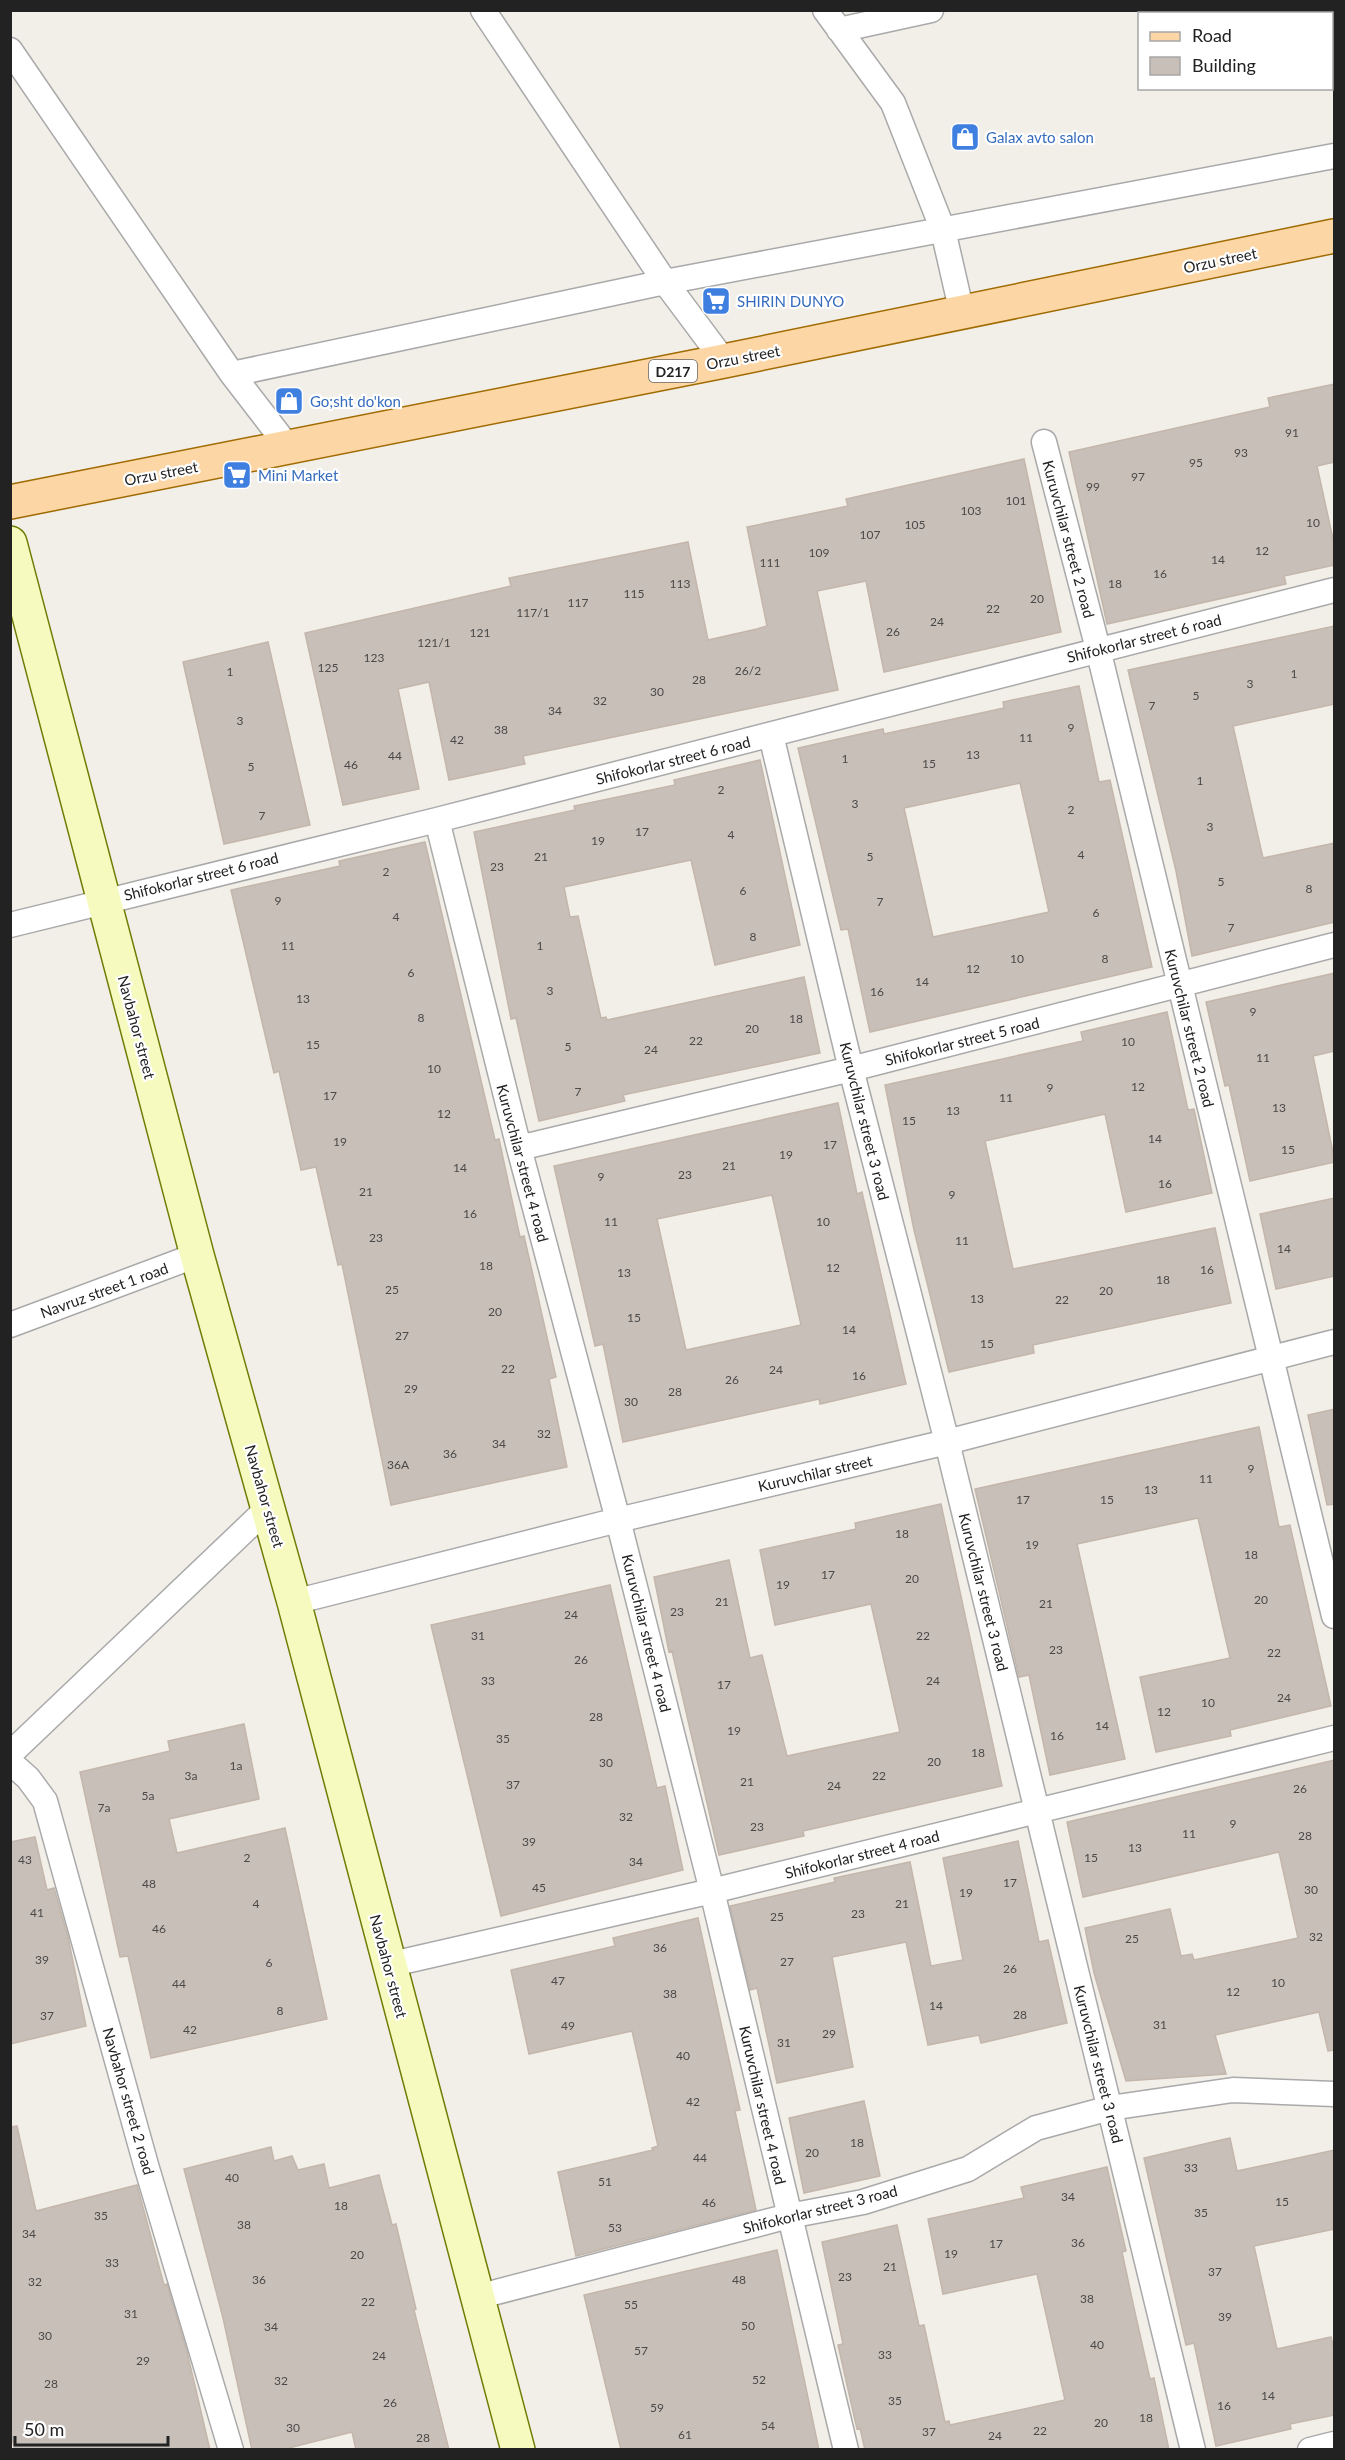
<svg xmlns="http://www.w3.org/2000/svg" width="1345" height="2460" font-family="Lato,sans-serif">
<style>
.building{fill:#c7bfb8;stroke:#c4b6ab;stroke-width:1.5;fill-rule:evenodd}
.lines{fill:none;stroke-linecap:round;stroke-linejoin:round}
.street-casing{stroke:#a9a9a9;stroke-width:27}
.secondary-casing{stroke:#707d05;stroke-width:36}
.primary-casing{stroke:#a06b00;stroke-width:36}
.street{stroke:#fff;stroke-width:24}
.secondary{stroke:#f7fabf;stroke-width:33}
.primary{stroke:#fcd6a4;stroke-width:33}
.labels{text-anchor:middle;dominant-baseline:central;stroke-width:4.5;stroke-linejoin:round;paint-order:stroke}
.number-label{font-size:12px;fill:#4b4948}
.shield{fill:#fff;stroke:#646464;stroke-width:1.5}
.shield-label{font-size:14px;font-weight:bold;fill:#222}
.shop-label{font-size:15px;fill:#366cbe;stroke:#fff;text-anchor:start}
.street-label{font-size:15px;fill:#222;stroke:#fff}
</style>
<rect width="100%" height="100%" fill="#f2efe9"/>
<path class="building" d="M1335,384V462L1317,466L1335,548V565L1284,576L1286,584L1107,624L1069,452L1270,407L1268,398Z
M1024,459L1061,632L884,672L866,581L817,591L838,690L523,756L525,764L449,780L429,682L398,689L419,789L343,805L305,633L511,586L509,578L688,542L708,640L757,629L767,626L747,527L848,506L846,499Z
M1335,626V704L1233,726L1263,858L1335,843V922L1192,956L1176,871L1128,670Z
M268,642L310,825L224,844L183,662Z
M1079,686L1099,782L1110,780L1152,967L870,1032L848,929L841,930L798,748L883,729L884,734L1004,708L1003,702ZM1020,783L1049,912L933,937L904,808Z
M760,760L800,945L715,965L691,860L564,887L570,917L578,916L601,1018L606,1017L607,1020L804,977L820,1053L623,1095L625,1101L539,1121L516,1018L511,1019L474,832L575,810L574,806L675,785L674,780Z
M425,842L495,1140L499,1139L520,1237L524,1236L533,1275L556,1377L549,1379L567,1467L391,1505L342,1264L338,1265L316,1167L301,1170L279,1071L274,1073L231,890L340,866L339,861Z
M1335,973V1051L1313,1056L1335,1162L1250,1181L1229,1085L1225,1086L1206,1002Z
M1167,1012L1188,1110L1194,1109L1212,1193L1126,1212L1105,1114L985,1141L1013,1269L1215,1228L1231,1303L1033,1345L1034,1353L949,1372L914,1230L885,1085L1083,1041L1081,1032Z
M838,1103L857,1194L862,1192L906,1384L820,1404L819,1399L623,1442L603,1344L595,1346L554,1166ZM772,1195L801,1325L686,1350L657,1219Z
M1335,1198V1276L1276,1289L1260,1214Z
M1335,1409V1504L1327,1505L1308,1415Z
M1259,1427L1279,1527L1290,1525L1331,1706L1230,1730L1231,1736L1156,1752L1140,1677L1230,1658L1198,1518L1077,1544L1125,1759L1050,1775L1029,1675L1019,1677L975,1489Z
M941,1504L1002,1786L803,1831L804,1836L719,1855L672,1651L669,1652L654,1577L729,1560L750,1658L762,1655L787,1756L900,1732L871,1604L775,1625L760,1550L856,1529L855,1523Z
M610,1585L657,1788L665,1786L683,1870L501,1916L431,1625Z
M244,1724L259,1799L169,1819L177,1853L285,1828L327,2019L151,2058L128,1956L120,1957L80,1772L170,1751L168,1741Z
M1335,1760V2050L1328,2051L1319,2012L1215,2035L1226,2074L1126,2081L1094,1973L1085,1928L1170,1909L1181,1956L1192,1954L1194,1960L1298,1938L1294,1920L1279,1852L1083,1897L1067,1822Z
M35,1837L47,1890L54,1888L68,1937L86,2026L10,2044V1842Z
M1018,1841L1039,1942L1048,1940L1067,2023L981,2043L979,2035L928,2045L906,1942L832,1957L853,2067L777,2083L757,1988L750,1990L730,1906L835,1882L834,1878L910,1862L931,1966L963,1960L943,1858Z
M698,1918L740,2110L735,2111L756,2210L576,2256L558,2172L653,2150L652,2148L658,2146L632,2031L529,2054L511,1970L615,1946L613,1938Z
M864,2101L880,2176L804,2193L789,2118Z
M17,2126L36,2211L137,2185L164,2285L167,2284L187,2352L210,2450H15L10,2432V2127Z
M1230,2138L1237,2171L1335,2150V2229L1254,2246L1277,2349L1331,2337L1335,2355V2415L1290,2424L1291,2429L1216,2446L1194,2343L1186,2345L1144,2158Z
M271,2147L274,2161L292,2156L298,2170L324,2164L329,2188L379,2175L392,2225L396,2224L416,2309L414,2310L449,2450H356L352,2432L281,2450H252L223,2318L184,2169Z
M1107,2167L1126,2251L1122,2252L1134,2308L1150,2379L1154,2378L1169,2450H865L860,2428L857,2429L838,2345L843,2344L822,2242L897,2225L919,2326L924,2325L945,2422L949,2421L950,2425L1065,2400L1037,2274L943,2294L928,2219L1024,2198L1021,2187Z
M777,2250L819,2450H621L584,2295Z"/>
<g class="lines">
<g class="street-casing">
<path id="street" d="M483,10L665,282L724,361
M825,10L893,103L943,230L962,313
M839,30L931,10
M10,50L232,374L289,448
M232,374L665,282L1334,156
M1044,442L1098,649L1334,1616
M771,735L851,1069L947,1442L1193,2450
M437,820L519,1148L618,1520L712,1891L846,2450
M10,925L437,820L1334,590
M519,1148L851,1069L1334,945
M10,1325L197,1255
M294,1602L618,1520L947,1442L1334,1342
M10,1754L268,1508
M10,1762L28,1778L45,1801L146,2165L231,2450
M388,1965L712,1891L1334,1738
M477,2297L789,2216L863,2202L968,2169L1036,2128L1110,2108L1233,2090L1334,2094
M1310,2450L1334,2444"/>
</g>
<g class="secondary-casing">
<path id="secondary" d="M10,543L197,1255L294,1602L518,2450"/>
</g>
<g class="primary-casing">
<path id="primary" d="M10,502L724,361L1334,236"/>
</g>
<use href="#street" class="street"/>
<use href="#secondary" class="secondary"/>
<use href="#primary" class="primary"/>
</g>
<defs>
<g id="shop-square" transform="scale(1.5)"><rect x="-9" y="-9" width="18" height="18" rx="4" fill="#3f7fe0" stroke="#fff"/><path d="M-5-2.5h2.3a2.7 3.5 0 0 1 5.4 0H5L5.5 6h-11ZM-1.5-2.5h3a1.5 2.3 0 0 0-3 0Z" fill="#fff"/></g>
<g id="supermarket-square" transform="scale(1.5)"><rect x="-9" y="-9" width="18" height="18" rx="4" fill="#3f7fe0" stroke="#fff"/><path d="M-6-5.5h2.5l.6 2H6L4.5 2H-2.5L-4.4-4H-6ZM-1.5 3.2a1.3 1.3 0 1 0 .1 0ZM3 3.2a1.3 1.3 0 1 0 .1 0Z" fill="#fff"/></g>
</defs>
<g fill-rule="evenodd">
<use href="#shop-square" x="965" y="137"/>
<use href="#supermarket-square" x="716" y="301"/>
<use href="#shop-square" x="289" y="401"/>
<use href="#supermarket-square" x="237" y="475"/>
</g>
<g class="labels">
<g class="number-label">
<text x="1292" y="432">91</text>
<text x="1241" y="452">93</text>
<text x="1196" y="462">95</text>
<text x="1138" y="476">97</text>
<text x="1093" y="486">99</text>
<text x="1016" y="500">101</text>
<text x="971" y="510">103</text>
<text x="1313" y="522">10</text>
<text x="915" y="524">105</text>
<text x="870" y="534">107</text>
<text x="1262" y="550">12</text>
<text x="819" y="552">109</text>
<text x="1218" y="559">14</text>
<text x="770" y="562">111</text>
<text x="1160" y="573">16</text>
<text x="680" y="583">113</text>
<text x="1115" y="583">18</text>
<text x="634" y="593">115</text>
<text x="1037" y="598">20</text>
<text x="578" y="602">117</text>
<text x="993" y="608">22</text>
<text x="533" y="612">117/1</text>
<text x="937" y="621">24</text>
<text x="893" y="631">26</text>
<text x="480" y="632">121</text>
<text x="434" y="642">121/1</text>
<text x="374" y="657">123</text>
<text x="328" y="667">125</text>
<text x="748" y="670">26/2</text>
<text x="230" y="671">1</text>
<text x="1294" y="673">1</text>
<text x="699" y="679">28</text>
<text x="1250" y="683">3</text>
<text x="657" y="691">30</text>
<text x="1196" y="695">5</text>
<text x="600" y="700">32</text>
<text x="1152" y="705">7</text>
<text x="555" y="710">34</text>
<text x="240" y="720">3</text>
<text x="1071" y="727">9</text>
<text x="501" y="729">38</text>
<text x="1026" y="737">11</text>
<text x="457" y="739">42</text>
<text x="973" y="754">13</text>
<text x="395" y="755">44</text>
<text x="845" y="758">1</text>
<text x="929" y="763">15</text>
<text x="351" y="764">46</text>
<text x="251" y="766">5</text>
<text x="1200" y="780">1</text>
<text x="721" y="789">2</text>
<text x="855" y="803">3</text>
<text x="1071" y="809">2</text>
<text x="262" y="815">7</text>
<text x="1210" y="826">3</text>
<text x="642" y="831">17</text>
<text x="731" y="834">4</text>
<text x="598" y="840">19</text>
<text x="1081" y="854">4</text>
<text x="541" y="856">21</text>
<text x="870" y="856">5</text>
<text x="497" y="866">23</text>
<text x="386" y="871">2</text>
<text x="1221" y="881">5</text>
<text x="1309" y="888">8</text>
<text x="743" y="890">6</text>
<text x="278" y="900">9</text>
<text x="880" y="901">7</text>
<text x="1096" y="912">6</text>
<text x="396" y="916">4</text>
<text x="1231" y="927">7</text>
<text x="753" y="936">8</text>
<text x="288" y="945">11</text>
<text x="540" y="945">1</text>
<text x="1017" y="958">10</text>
<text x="1105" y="958">8</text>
<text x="973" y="968">12</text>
<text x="411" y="972">6</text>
<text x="922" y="981">14</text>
<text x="550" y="990">3</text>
<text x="877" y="991">16</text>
<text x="303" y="998">13</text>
<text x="1253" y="1011">9</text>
<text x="421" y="1017">8</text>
<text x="796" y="1018">18</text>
<text x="752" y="1028">20</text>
<text x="696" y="1040">22</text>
<text x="1128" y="1041">10</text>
<text x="313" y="1044">15</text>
<text x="568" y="1046">5</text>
<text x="651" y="1049">24</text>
<text x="1263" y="1057">11</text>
<text x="434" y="1068">10</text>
<text x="1138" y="1086">12</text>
<text x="1050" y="1087">9</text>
<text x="578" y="1091">7</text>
<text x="330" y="1095">17</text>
<text x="1006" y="1097">11</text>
<text x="1279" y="1107">13</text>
<text x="953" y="1110">13</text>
<text x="444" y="1113">12</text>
<text x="909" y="1120">15</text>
<text x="1155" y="1138">14</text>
<text x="340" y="1141">19</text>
<text x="830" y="1144">17</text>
<text x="1288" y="1149">15</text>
<text x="786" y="1154">19</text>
<text x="729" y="1165">21</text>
<text x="460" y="1167">14</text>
<text x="685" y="1174">23</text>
<text x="601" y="1176">9</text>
<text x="1165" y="1183">16</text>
<text x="366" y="1191">21</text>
<text x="952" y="1194">9</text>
<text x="470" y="1213">16</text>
<text x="611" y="1221">11</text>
<text x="823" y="1221">10</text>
<text x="376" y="1237">23</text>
<text x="962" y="1240">11</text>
<text x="1284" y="1248">14</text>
<text x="486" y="1265">18</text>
<text x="833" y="1267">12</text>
<text x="1207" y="1269">16</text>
<text x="624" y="1272">13</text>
<text x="1163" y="1279">18</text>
<text x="392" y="1289">25</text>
<text x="1106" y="1290">20</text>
<text x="977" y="1298">13</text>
<text x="1062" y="1299">22</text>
<text x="495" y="1311">20</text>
<text x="634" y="1317">15</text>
<text x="849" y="1329">14</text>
<text x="402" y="1335">27</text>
<text x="987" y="1343">15</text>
<text x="508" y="1368">22</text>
<text x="776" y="1369">24</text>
<text x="859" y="1375">16</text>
<text x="732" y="1379">26</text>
<text x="411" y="1388">29</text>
<text x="675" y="1391">28</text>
<text x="631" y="1401">30</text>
<text x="544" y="1433">32</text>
<text x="499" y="1443">34</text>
<text x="450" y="1453">36</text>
<text x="398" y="1464">36A</text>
<text x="1251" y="1468">9</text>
<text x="1206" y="1478">11</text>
<text x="1151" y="1489">13</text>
<text x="1023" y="1499">17</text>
<text x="1107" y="1499">15</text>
<text x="902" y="1533">18</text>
<text x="1032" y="1544">19</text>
<text x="1251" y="1554">18</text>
<text x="828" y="1574">17</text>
<text x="912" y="1578">20</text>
<text x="783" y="1584">19</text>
<text x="1261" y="1599">20</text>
<text x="722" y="1601">21</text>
<text x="1046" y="1603">21</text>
<text x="677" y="1611">23</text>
<text x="571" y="1614">24</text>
<text x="478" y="1635">31</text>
<text x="923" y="1635">22</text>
<text x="1056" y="1649">23</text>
<text x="1274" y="1652">22</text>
<text x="581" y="1659">26</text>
<text x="488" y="1680">33</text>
<text x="933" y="1680">24</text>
<text x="724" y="1684">17</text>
<text x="1284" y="1697">24</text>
<text x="1208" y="1702">10</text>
<text x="1164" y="1711">12</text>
<text x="596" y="1716">28</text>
<text x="1102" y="1725">14</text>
<text x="734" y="1730">19</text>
<text x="1057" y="1735">16</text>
<text x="503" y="1738">35</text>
<text x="978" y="1752">18</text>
<text x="934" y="1761">20</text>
<text x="606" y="1762">30</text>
<text x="236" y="1765">1a</text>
<text x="191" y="1775">3a</text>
<text x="879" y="1775">22</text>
<text x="747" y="1781">21</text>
<text x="513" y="1784">37</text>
<text x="834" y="1785">24</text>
<text x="1300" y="1788">26</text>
<text x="148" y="1795">5a</text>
<text x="104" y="1807">7a</text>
<text x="626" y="1816">32</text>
<text x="1233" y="1823">9</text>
<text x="757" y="1826">23</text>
<text x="1189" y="1833">11</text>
<text x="1305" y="1835">28</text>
<text x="529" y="1841">39</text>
<text x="1135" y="1847">13</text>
<text x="247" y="1857">2</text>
<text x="1091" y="1857">15</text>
<text x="25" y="1859">43</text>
<text x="636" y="1861">34</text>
<text x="1010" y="1882">17</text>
<text x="149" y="1883">48</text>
<text x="539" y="1887">45</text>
<text x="1311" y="1889">30</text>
<text x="966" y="1892">19</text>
<text x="256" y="1903">4</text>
<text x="902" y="1903">21</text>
<text x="37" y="1912">41</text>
<text x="858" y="1913">23</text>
<text x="777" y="1916">25</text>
<text x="159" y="1928">46</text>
<text x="1316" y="1936">32</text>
<text x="1132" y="1938">25</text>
<text x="660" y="1947">36</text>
<text x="42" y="1959">39</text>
<text x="787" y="1961">27</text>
<text x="269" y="1962">6</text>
<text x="1010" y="1968">26</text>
<text x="558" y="1980">47</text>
<text x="1278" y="1982">10</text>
<text x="179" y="1983">44</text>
<text x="1233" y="1991">12</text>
<text x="670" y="1993">38</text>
<text x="936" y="2005">14</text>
<text x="280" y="2010">8</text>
<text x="1020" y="2014">28</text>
<text x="47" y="2015">37</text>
<text x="1160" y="2024">31</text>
<text x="568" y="2025">49</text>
<text x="190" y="2029">42</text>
<text x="829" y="2033">29</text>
<text x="784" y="2042">31</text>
<text x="683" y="2055">40</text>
<text x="693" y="2101">42</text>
<text x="857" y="2142">18</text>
<text x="812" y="2152">20</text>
<text x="700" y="2157">44</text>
<text x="1191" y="2167">33</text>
<text x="232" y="2177">40</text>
<text x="605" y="2181">51</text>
<text x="1068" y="2196">34</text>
<text x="1282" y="2201">15</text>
<text x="709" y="2202">46</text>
<text x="341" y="2205">18</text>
<text x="1201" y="2212">35</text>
<text x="101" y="2215">35</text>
<text x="244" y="2224">38</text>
<text x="615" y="2227">53</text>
<text x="29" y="2233">34</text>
<text x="1078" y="2242">36</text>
<text x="996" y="2243">17</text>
<text x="951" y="2253">19</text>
<text x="357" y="2254">20</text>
<text x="112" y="2262">33</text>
<text x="890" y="2266">21</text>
<text x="1215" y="2271">37</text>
<text x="845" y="2276">23</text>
<text x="259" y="2279">36</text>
<text x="739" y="2279">48</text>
<text x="35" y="2281">32</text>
<text x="1087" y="2298">38</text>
<text x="368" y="2301">22</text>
<text x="631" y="2304">55</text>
<text x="131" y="2313">31</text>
<text x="1225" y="2316">39</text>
<text x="748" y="2325">50</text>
<text x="271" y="2326">34</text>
<text x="45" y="2335">30</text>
<text x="1097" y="2344">40</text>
<text x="641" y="2350">57</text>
<text x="885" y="2354">33</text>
<text x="379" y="2355">24</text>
<text x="143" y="2360">29</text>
<text x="759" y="2379">52</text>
<text x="281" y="2380">32</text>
<text x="51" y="2383">28</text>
<text x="1268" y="2395">14</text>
<text x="895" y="2400">35</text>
<text x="390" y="2402">26</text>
<text x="1224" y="2405">16</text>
<text x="657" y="2407">59</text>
<text x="1146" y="2417">18</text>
<text x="1101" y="2422">20</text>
<text x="768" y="2425">54</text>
<text x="293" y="2427">30</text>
<text x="1040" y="2430">22</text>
<text x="929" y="2431">37</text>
<text x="685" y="2434">61</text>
<text x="995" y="2435">24</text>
<text x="423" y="2437">28</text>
</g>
<rect class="shield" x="649" y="360" width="48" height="22" rx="4.5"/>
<g class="shield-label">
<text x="673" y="371">D217</text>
</g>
<g class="shop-label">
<text x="986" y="137">Galax avto salon</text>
<text x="737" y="301">SHIRIN DUNYO</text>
<text x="310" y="401">Go;sht do'kon</text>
<text x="258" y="475">Mini Market</text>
</g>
<g class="street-label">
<text transform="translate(1220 260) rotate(-12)">Orzu street</text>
<text transform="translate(743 357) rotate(-11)">Orzu street</text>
<text transform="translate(161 473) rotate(-11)">Orzu street</text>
<text transform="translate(1069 539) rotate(75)">Kuruvchilar street 2 road</text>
<text transform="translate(1144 638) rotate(-14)">Shifokorlar street 6 road</text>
<text transform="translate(673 760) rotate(-14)">Shifokorlar street 6 road</text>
<text transform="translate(201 876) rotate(-14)">Shifokorlar street 6 road</text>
<text transform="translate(137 1027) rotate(75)">Navbahor street</text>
<text transform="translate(1190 1028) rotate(76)">Kuruvchilar street 2 road</text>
<text transform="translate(962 1041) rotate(-14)">Shifokorlar street 5 road</text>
<text transform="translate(865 1121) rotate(76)">Kuruvchilar street 3 road</text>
<text transform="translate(523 1163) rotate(75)">Kuruvchilar street 4 road</text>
<text transform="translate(104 1290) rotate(-20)">Navruz street 1 road</text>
<text transform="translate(815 1473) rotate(-13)">Kuruvchilar street</text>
<text transform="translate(265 1496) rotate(74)">Navbahor street</text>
<text transform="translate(984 1592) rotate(76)">Kuruvchilar street 3 road</text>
<text transform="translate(647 1633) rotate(76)">Kuruvchilar street 4 road</text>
<text transform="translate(862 1854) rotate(-14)">Shifokorlar street 4 road</text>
<text transform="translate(389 1966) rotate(75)">Navbahor street</text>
<text transform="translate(1099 2064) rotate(76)">Kuruvchilar street 3 road</text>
<text transform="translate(129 2101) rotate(74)">Navbahor street 2 road</text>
<text transform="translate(763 2105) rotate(77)">Kuruvchilar street 4 road</text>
<text transform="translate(820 2209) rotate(-14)">Shifokorlar street 3 road</text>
</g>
</g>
<rect width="1345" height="2460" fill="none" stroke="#222222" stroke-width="24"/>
<rect x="1138" y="12" width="195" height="78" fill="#ffffff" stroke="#a7a7a7" stroke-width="1.5"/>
<rect x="1150" y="32" width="30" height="9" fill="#fcd6a4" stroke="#a7a7a7" stroke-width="1.5"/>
<text x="1192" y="42" font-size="18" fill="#222222">Road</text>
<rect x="1150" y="57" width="30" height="18" fill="#c7bfb8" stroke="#a7a7a7" stroke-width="1.5"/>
<text x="1192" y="72" font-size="18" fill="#222222">Building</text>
<path d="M15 2436v9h153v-9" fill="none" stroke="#222222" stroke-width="3"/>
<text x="24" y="2436" font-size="18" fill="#222222" stroke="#ffffff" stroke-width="4.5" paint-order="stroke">50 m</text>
</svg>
